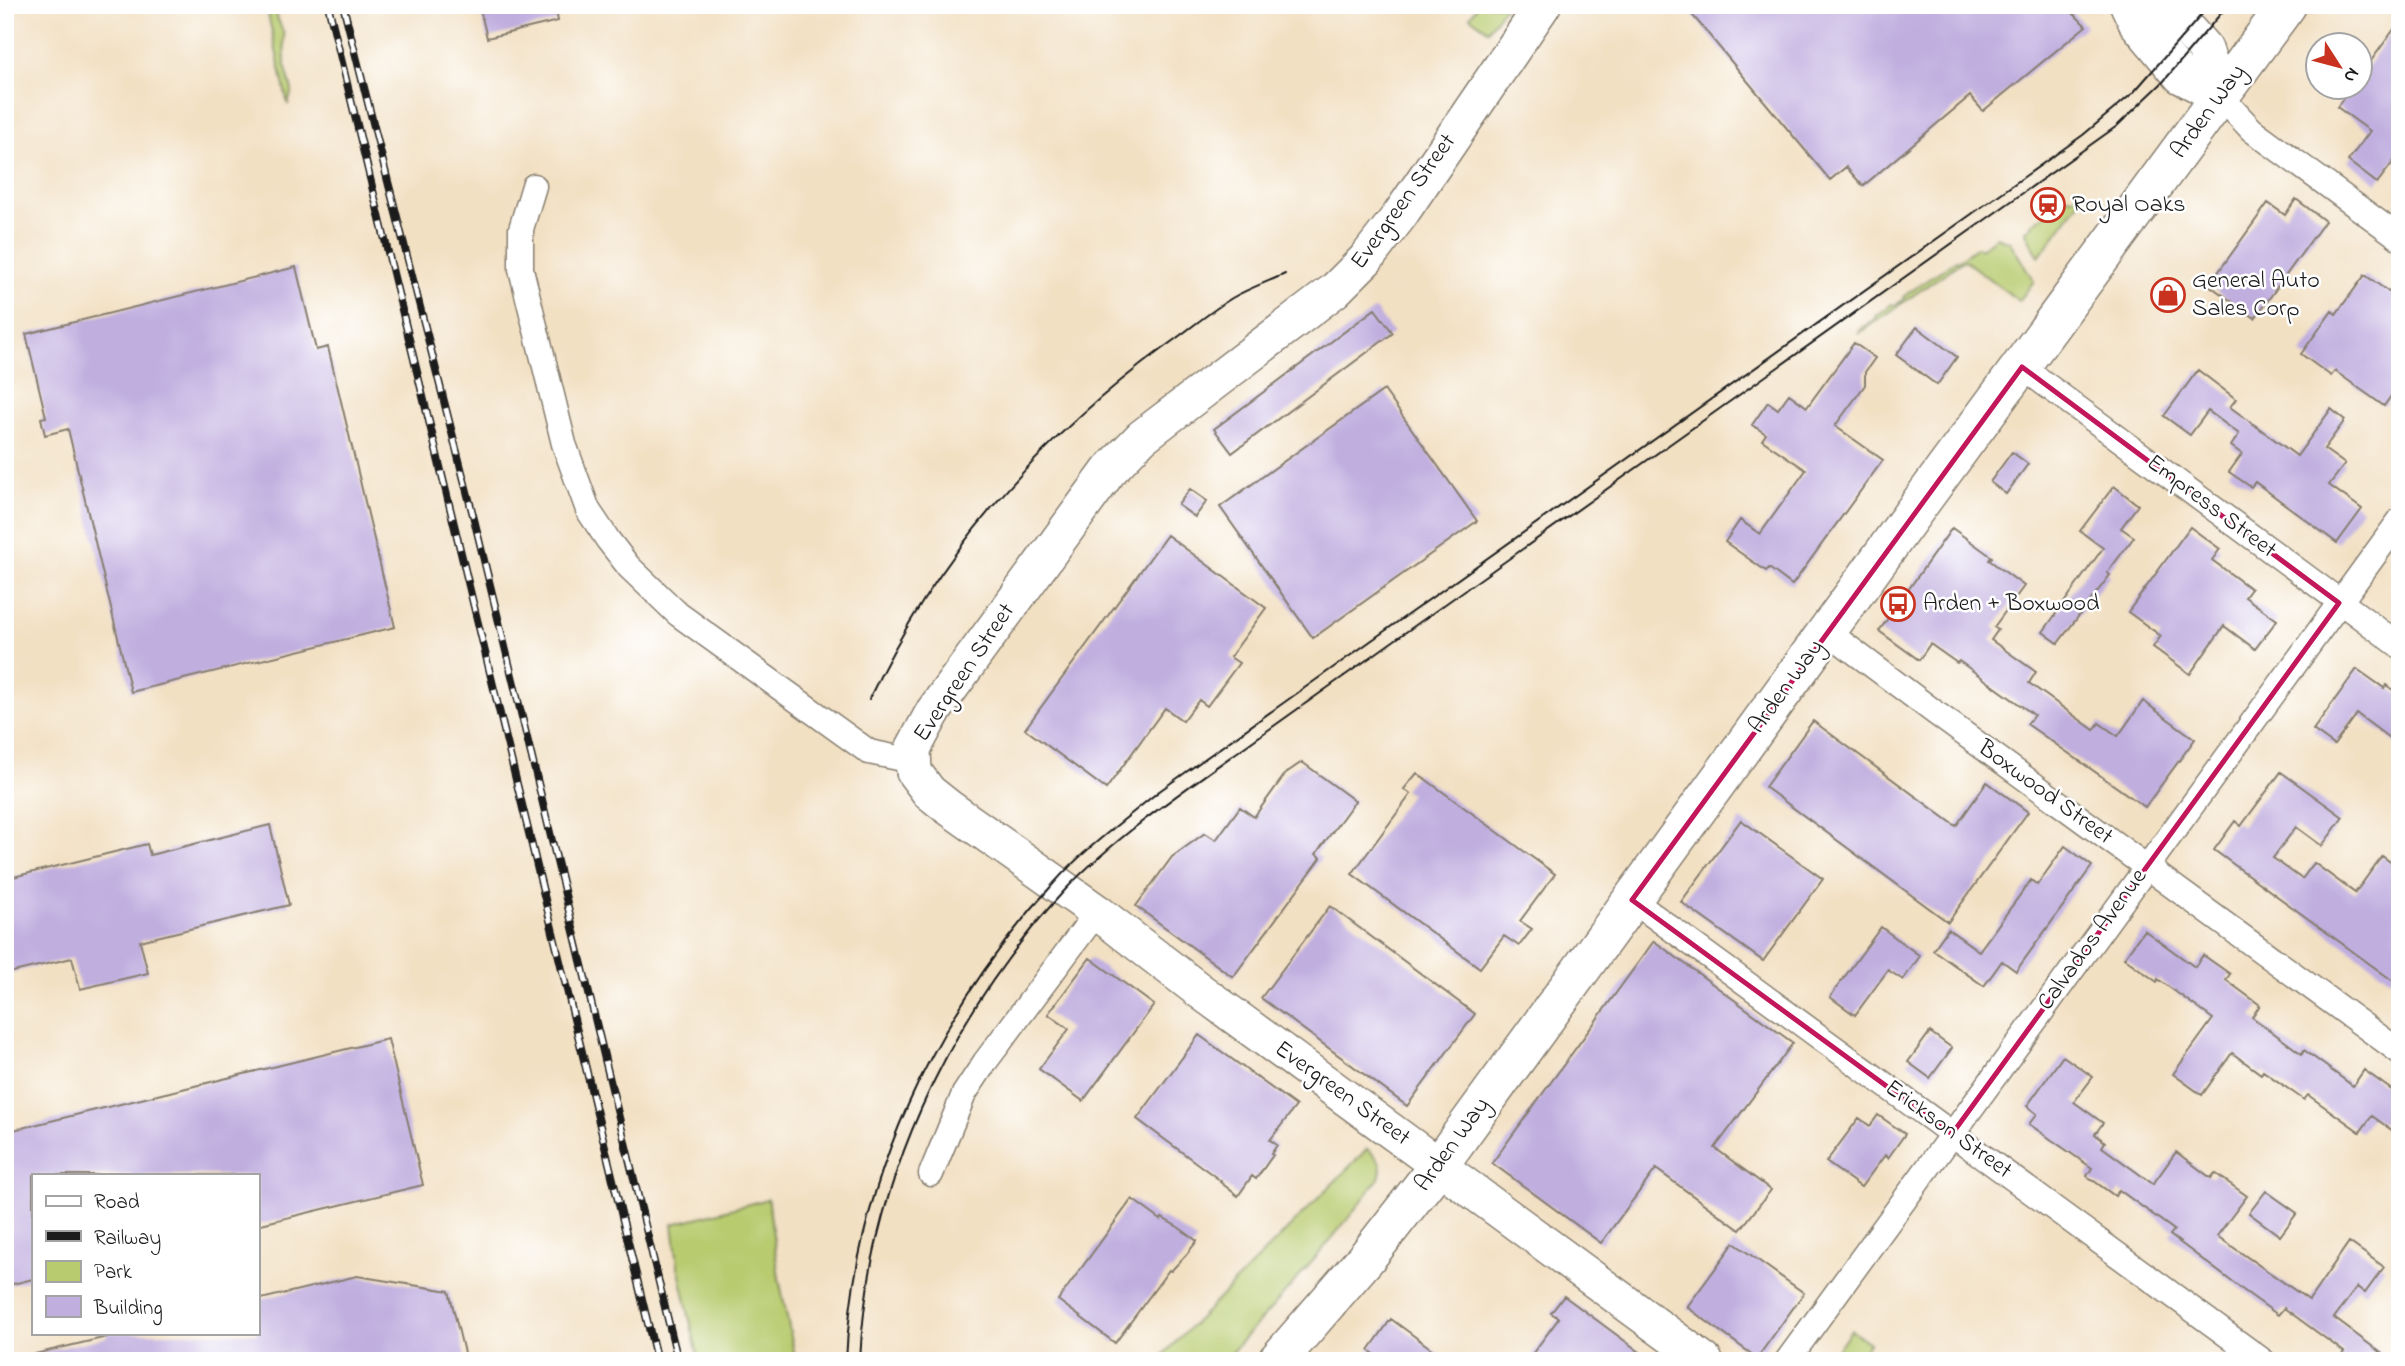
<svg xmlns="http://www.w3.org/2000/svg" width="2405" height="1366" font-family="'Indie Flower',sans-serif">
<style>
.green{fill:#b8cb6e;stroke:#6a7445;stroke-width:2}
.building{fill:#c0aedf}
.lines{fill:none;stroke-linecap:round;stroke-linejoin:round}
.street-casing{stroke:#877e70;stroke-width:27}
.secondary-casing{stroke:#877e70;stroke-width:38}
.primary-casing{stroke:#877e70;stroke-width:41}
.street{stroke:#fff;stroke-width:24}
.secondary{stroke:#fff;stroke-width:35}
.primary{stroke:#fff;stroke-width:38}
.tram{stroke:#1c1c1c;stroke-width:2}
.rail-casing{stroke:#1c1c1c;stroke-width:8}
.rail{stroke:#fff;stroke-width:5;stroke-dasharray:16;stroke-linecap:butt}
.marked{fill:none;stroke:#c2185b;stroke-width:5;stroke-linejoin:round}
.labels{text-anchor:middle;dominant-baseline:central;stroke-width:5;stroke-linejoin:round;paint-order:stroke}
.street-label{font-size:24px;fill:#1c1c1c;stroke:#fff}
.poi-label{font-size:24px;fill:#1c1c1c;stroke:#fff;text-anchor:start}
</style>
<rect width="100%" height="100%" fill="#fff"/>
<filter id="ink" filterUnits="userSpaceOnUse"><feTurbulence type="fractalNoise" baseFrequency=".0143" numOctaves="2"/><feDisplacementMap in="SourceGraphic" scale="14" xChannelSelector="R" yChannelSelector="G"/><feConvolveMatrix kernelMatrix="1 2 1 2 8 2 1 2 1" color-interpolation-filters="sRGB"/></filter>
<filter id="wash" filterUnits="userSpaceOnUse"><feTurbulence type="fractalNoise" baseFrequency=".00686" numOctaves="4" result="noise"/><feDisplacementMap in="SourceGraphic" scale="28" xChannelSelector="R" yChannelSelector="G"/><feGaussianBlur stdDeviation="1.57" result="paint"/><feColorMatrix in="noise" values="0 0 0 0 0 0 0 0 0 0 0 0 0 0 0 0 0 1.4 0 .05"/><feComposite in="paint" operator="in"/></filter>
<g filter="url(#wash)">
<rect width="100%" height="100%" fill="#f2e0c3"/>
<path class="green" d="M266,5H272L284,34L285,65L292,90L288,105Z
M1478,5H1506L1488,30L1470,17Z
M2079,193L2080,201L2039,257L2025,231L2032,226L2031,224L2070,196L2072,198Z
M1996,237L2010,242L2034,281L2019,301L1964,260L1858,334L1862,328L1877,318L1876,316L1892,304L1895,305L1903,300L1904,296L1956,260L1957,261L1977,247L1980,249Z
M1367,1149C1378,1157 1384,1164 1379,1178C1345,1225 1306,1269 1268,1312C1253,1329 1238,1343 1225,1361H1157Z
M768,1199L779,1278L796,1361H699L678,1266L673,1224Z
M1851,1330L1869,1343L1859,1358L1862,1361H1829Z"/>
<g id="blocks">
<path class="building" d="M479,5H555L558,21L487,38Z
M1684,5H2065L2086,26L1983,111L1970,96L1863,186L1846,167L1830,180Z
M2400,21V153L2377,183L2348,161L2370,131L2337,107L2351,88H2360V76Z
M2296,199L2325,221L2255,318L2209,285L2268,203L2285,215Z
M296,267L316,350L328,347L395,627L131,692L68,429L45,435L41,418L46,417L26,334Z
M2365,275L2400,300V402L2391,396L2384,406L2335,371L2331,376L2301,354L2332,311L2336,314Z
M2166,282L2182,293L2171,308L2155,296Z
M1375,309L1393,333L1232,453L1214,429Z
M1917,327L1957,357L1937,385L1896,355Z
M1854,343L1875,358L1865,372V385L1835,426L1883,460L1792,585L1769,568L1766,571L1725,542L1740,520L1760,534L1806,470L1762,440L1766,434L1752,425L1768,402L1778,409L1789,394L1807,407Z
M2198,370L2236,399L2230,407L2297,456L2331,409L2345,420L2324,449L2345,464L2329,485L2362,509L2337,543L2255,482L2251,487L2229,472L2242,454L2231,446L2239,434L2208,411L2190,435L2164,416Z
M1384,390L1477,521L1313,638L1220,507Z
M2012,452L2028,464L2006,494L1990,482Z
M2114,486L2138,505L2121,528L2134,537L2107,573L2110,575L2058,643L2043,632L2103,548L2080,531Z
M1190,489L1207,501L1195,517L1178,505Z
M2190,527L2220,549L2212,560L2251,589L2245,597L2277,620L2255,649L2224,626L2190,674L2153,647L2161,636L2128,612Z
M1952,528L1992,557L1989,560L2024,586L1994,627L1998,630L1991,640L2036,672L2029,683L2094,730L2099,723L2118,736L2143,701L2195,739L2145,807L2027,724L2034,715L1959,661L1957,663L1930,644L1919,660L1879,631Z
M1167,535L1266,608L1230,657L1239,663L1207,706L1199,700L1183,721L1165,708L1106,789L1025,729Z
M2357,669L2384,688L2386,685L2400,695V746L2357,714L2334,745L2313,730Z
M1813,721L1956,826L1987,782L2028,812L1948,922L1765,787Z
M1302,762L1355,801L1316,854L1321,858L1233,977L1136,906L1172,857L1205,833L1216,840L1240,807L1254,817L1286,773Z
M2281,772L2343,817L2322,846L2296,827L2273,858L2302,879L2314,863L2355,893L2382,856L2400,869V986L2214,850L2235,821L2241,826Z
M1417,773L1555,874L1520,921L1532,929L1519,946L1504,936L1480,968L1352,874L1411,794L1404,789Z
M1741,820L1823,879L1763,961L1681,902Z
M270,825L289,905L140,941L148,973L80,989L72,958L5,974V879L147,844L150,855Z
M2065,846L2092,866L2016,971L2002,961L1984,986L1933,950L1948,929L1979,951L2031,880L2037,885Z
M1330,906L1475,1014L1407,1106L1261,998Z
M1881,927L1920,956L1903,980L1888,970L1855,1015L1830,997Z
M2144,930L2195,967L2203,955L2230,974L2226,980L2260,1005L2252,1017L2302,1054L2304,1050L2353,1086L2364,1070L2400,1096V1136L2372,1116L2360,1132L2308,1095L2304,1100L2263,1071L2261,1074L2232,1053L2202,1095L2173,1074L2213,1019L2158,979L2157,982L2124,958Z
M1654,941L1793,1043L1715,1148L1771,1190L1740,1230L1656,1169L1601,1243L1492,1163Z
M1090,958L1154,1005L1083,1101L1039,1069L1069,1029L1048,1014Z
M1930,1032L1952,1048L1930,1078L1908,1062Z
M1199,1035L1296,1106L1270,1140L1277,1145L1271,1154L1273,1155L1256,1179L1252,1176L1238,1196L1220,1182L1221,1181L1137,1119Z
M388,1039L423,1185L257,1225V1175H33V1279L5,1286V1132Z
M2063,1056L2093,1077L2074,1102L2103,1123L2095,1134L2105,1142L2102,1147L2153,1184L2176,1152L2211,1178L2215,1173L2247,1196L2217,1236L2309,1300L2349,1242L2384,1267L2365,1293L2357,1287L2334,1318L2392,1361H2338L2344,1352L2284,1308L2278,1315L2243,1290L2170,1235L2174,1230L2119,1190L2115,1196L2087,1176L2092,1168L2029,1124L2037,1114L2027,1106Z
M1878,1115L1905,1134L1888,1158L1885,1155L1861,1187L1826,1162L1859,1118L1870,1126Z
M2266,1191L2297,1213L2280,1236L2249,1213Z
M1132,1199L1161,1220L1162,1218L1178,1227L1197,1241L1186,1255L1171,1271L1169,1270L1115,1343L1058,1300Z
M1734,1243L1804,1293L1757,1358L1687,1307Z
M357,1276L449,1291L466,1361H36L35,1354L107,1337L106,1333H257V1300Z
M1564,1296L1652,1361H1527L1559,1318L1551,1313Z
M1391,1319L1448,1361H1383L1369,1350Z"/>
</g>
</g>
<g filter="url(#ink)">
<use href="#blocks" fill-opacity="0" stroke="#877e70" stroke-width="2"/>
<g class="lines">
<g class="street-casing">
<path id="street" d="M2220,96L2252,130L2400,238
M534,186L521,229V269L564,444L588,510L608,540L629,567L678,614L837,729L869,752L913,761
M2022,367L2400,646
M1828,632L1933,711L2400,1052
M1632,900L2263,1361
M931,1174L964,1094L985,1062L1097,912
M1787,1361L2400,520"/>
</g>
<g class="secondary-casing">
<path id="secondary" d="M1543,5L1400,215L1366,259L1335,290L1142,437L1109,471L933,712L913,749L914,772L929,792L948,807L1097,912L1200,991L1705,1361
M2128,5L2136,22L2181,76L2220,96
M2166,5L2205,49L2220,96"/>
</g>
<g class="primary-casing">
<path id="primary" d="M1277,1361L1367,1257L1439,1165L1923,499L2287,5"/>
</g>
<use href="#street" class="street"/>
<use href="#secondary" class="secondary"/>
<use href="#primary" class="primary"/>
<path class="tram" d="M869,699C935,558 1038,440 1163,348C1186,332 1208,313 1232,298C1249,288 1267,282 1285,274
M846,1361C854,1182 935,1014 1054,883C1084,849 1123,821 1158,792L2083,135L2133,93L2210,5
M860,1361C868,1186 948,1017 1065,890C1120,832 1199,780 1264,733L2117,126L2163,82L2228,5"/>
<g class="rail-casing">
<path id="rail" d="M328,5L657,1361
M343,5L474,519L678,1361"/>
</g>
<use href="#rail" class="rail"/>
</g>
</g>
<path class="marked" d="M2022,367L2339,603L1952,1134L1632,900Z"/>
<defs>
<g id="station-ring" transform="scale(1.75)"><circle r="9.5" fill="#fff" stroke="#c8321e" stroke-width="1.5"/><path d="M-3-6H3Q5-6 5-4V2Q5 4 3 4L4.5 6H3L1.5 4h-3L-3 6H-4.5L-3 4Q-5 4-5 2V-4Q-5-6-3-6ZM-3.5-4v3h7v-3ZM-3.5 1v1.5H-2V1ZM2 1v1.5H3.5V1Z" fill="#c8321e"/></g>
<g id="shop-ring" transform="scale(1.75)"><circle r="9.5" fill="#fff" stroke="#c8321e" stroke-width="1.5"/><path d="M-5-2.5h2.3a2.7 3.5 0 0 1 5.4 0H5L5.5 6h-11ZM-1.5-2.5h3a1.5 2.3 0 0 0-3 0Z" fill="#c8321e"/></g>
<g id="bus-ring" transform="scale(1.75)"><circle r="9.5" fill="#fff" stroke="#c8321e" stroke-width="1.5"/><path d="M-5-6H5V4H4V6H2V4H-2V6H-4V4H-5ZM-3.5-4V0h7V-4ZM-3.5 1.2v1.5H-2V1.2ZM2 1.2v1.5H3.5V1.2Z" fill="#c8321e"/></g>
</defs>
<g fill-rule="evenodd">
<use href="#station-ring" x="2048" y="205"/>
<use href="#shop-ring" x="2168" y="295"/>
<use href="#bus-ring" x="1898" y="604"/>
</g>
<g class="labels">
<g class="street-label">
<text transform="translate(2209 112) rotate(-54)">Arden Way</text>
<text transform="translate(1404 202) rotate(-54)">Evergreen Street</text>
<text transform="translate(2211 507) rotate(37)">Empress Street</text>
<text transform="translate(965 673) rotate(-56)">Evergreen Street</text>
<text transform="translate(1787 687) rotate(-54)">Arden Way</text>
<text transform="translate(2045 793) rotate(36)">Boxwood Street</text>
<text transform="translate(2093 940) rotate(-54)">Calvados Avenue</text>
<text transform="translate(1342 1094) rotate(36)">Evergreen Street</text>
<text transform="translate(1948 1130) rotate(36)">Erickson Street</text>
<text transform="translate(1453 1145) rotate(-54)">Arden Way</text>
</g>
<g class="poi-label">
<text x="2072" y="205">Royal Oaks</text>
<text x="2192" y="281">General Auto<tspan x="2192" dy="28">Sales Corp</tspan></text>
<text x="1923" y="604">Arden + Boxwood</text>
</g>
</g>
<rect width="2405" height="1366" fill="none" stroke="#fff" stroke-width="28"/>
<rect x="32" y="1174" width="228" height="161" fill="#ffffff" stroke="#a4a4a4" stroke-width="2"/>
<rect x="46" y="1196" width="35" height="10" fill="#ffffff" stroke="#a4a4a4" stroke-width="2"/>
<text x="94" y="1208" font-size="21" fill="#1c1c1c">Road</text>
<rect x="46" y="1231" width="35" height="10" fill="#1c1c1c" stroke="#a4a4a4" stroke-width="2"/>
<text x="94" y="1244" font-size="21" fill="#1c1c1c">Railway</text>
<rect x="46" y="1261" width="35" height="21" fill="#b8cb6e" stroke="#a4a4a4" stroke-width="2"/>
<text x="94" y="1278" font-size="21" fill="#1c1c1c">Park</text>
<rect x="46" y="1296" width="35" height="21" fill="#c0aedf" stroke="#a4a4a4" stroke-width="2"/>
<text x="94" y="1314" font-size="21" fill="#1c1c1c">Building</text>
<g transform="translate(2339 66) rotate(126)"><circle r="33" fill="#ffffff" stroke="#a4a4a4" stroke-width="2"/>
<path d="M0-5L12 26L0 18L-12 26Z" fill="#c8321e"/>
<text y="-10" font-size="19" font-weight="bold" text-anchor="middle" fill="#1c1c1c">N</text>
</g>
</svg>
